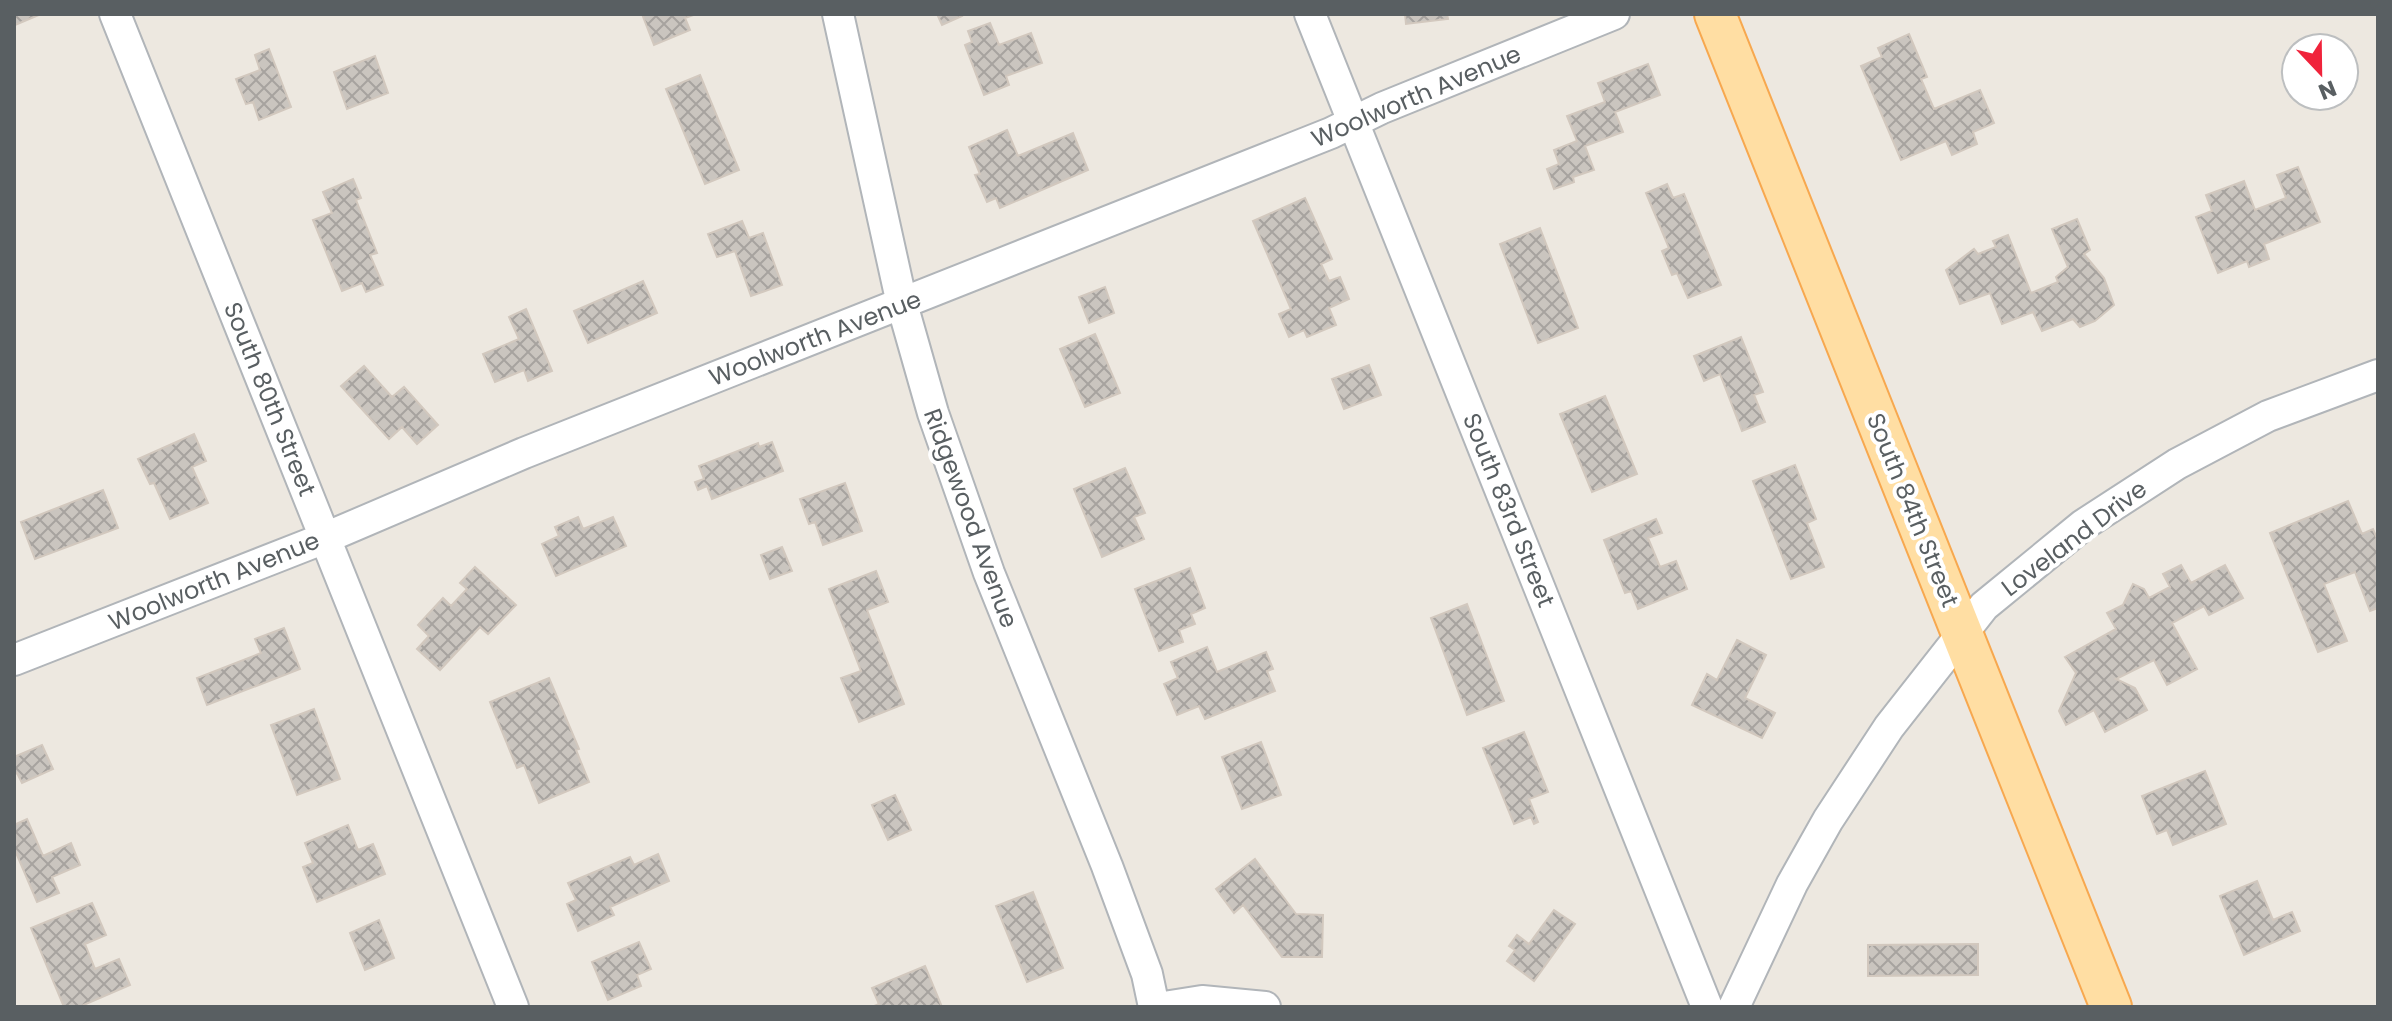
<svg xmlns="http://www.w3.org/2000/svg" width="2392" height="1021" font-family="Poppins,sans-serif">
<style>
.building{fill:url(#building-cross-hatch);stroke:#d2c8be;stroke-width:2}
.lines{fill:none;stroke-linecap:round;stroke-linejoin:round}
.minor-casing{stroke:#b1b5b9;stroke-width:34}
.major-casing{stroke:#f7a84f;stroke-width:44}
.minor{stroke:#fff;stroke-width:30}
.major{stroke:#ffdea3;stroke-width:40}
.labels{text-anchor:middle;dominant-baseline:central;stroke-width:8;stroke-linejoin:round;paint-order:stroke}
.street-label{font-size:24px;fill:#595f62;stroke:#fff}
</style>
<defs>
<pattern id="building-cross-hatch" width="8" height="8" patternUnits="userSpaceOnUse" patternTransform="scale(2)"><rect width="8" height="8" fill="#cac5bf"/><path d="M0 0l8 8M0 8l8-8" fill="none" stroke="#a7a39f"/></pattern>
</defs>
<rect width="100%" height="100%" fill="#ede8e0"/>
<path class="building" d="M14,14H41L15,25Z
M642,14H696L685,18L690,30L654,45Z
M937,14H961L962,16L942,25Z
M1405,14H1447L1448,19L1406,24Z
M990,23L999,45L1031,33L1042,63L1006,76L1009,85L984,95L965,45L972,42L968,31Z
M1909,34L1927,77L1921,79L1934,109L1980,90L1994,123L1973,132L1977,144L1952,155L1946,141L1901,160L1861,66L1882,57L1878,48Z
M269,49L291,107L259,120L253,102L246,104L236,79L260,70L255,55Z
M375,56L388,93L347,109L334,72Z
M1648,64L1660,95L1615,112L1623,132L1585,146L1594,170L1573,177L1574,182L1554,189L1547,169L1559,164L1554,150L1577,141L1567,116L1605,102L1598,83Z
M700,75L739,170L705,184L666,89Z
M1007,130L1018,156L1073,133L1088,170L1000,208L996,198L987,202L975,175L980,174L969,147Z
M2298,167L2320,222L2264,244L2269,259L2249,267L2247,261L2218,273L2196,217L2212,211L2206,195L2244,181L2255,210L2286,198L2277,175Z
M353,179L361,198L356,200L377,253L370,255L383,285L366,292L362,283L342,291L313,220L332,213L323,192Z
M1667,184L1673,198L1684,194L1721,285L1688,298L1677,273L1672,275L1662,251L1669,248L1646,193Z
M1305,198L1332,259L1321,264L1329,281L1340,277L1349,299L1329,308L1336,325L1307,337L1304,330L1289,337L1279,314L1291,309L1253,221Z
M2077,219L2090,250L2084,254L2104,278L2114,305L2095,321L2080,327L2073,319L2042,331L2033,312L2002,324L1990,293L1960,304L1946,270L1974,249L1978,254L1996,247L1993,241L2008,235L2031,293L2058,282L2056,277L2068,267L2052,229Z
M742,221L749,238L763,233L782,285L751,296L735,251L717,257L708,234Z
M1540,228L1578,328L1538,343L1500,244Z
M643,281L657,313L588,343L574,311Z
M1105,287L1114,313L1089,323L1079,297Z
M526,309L552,371L528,381L524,370L495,382L483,354L519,339L509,317Z
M1095,334L1120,393L1085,407L1060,349Z
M1741,337L1763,392L1754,395L1765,422L1742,431L1720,374L1704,381L1694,356Z
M1369,365L1381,395L1344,409L1332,379Z
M364,366L392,397L404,387L438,425L417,444L402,427L389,439L341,386Z
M1605,396L1637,474L1592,492L1560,414Z
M194,434L206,461L192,467L208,503L170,519L154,483L150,484L138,459Z
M772,442L783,471L712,499L707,486L698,490L695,482L704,479L699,466L758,443L759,447Z
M1795,465L1816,519L1807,523L1824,567L1791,579L1753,481Z
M1125,468L1145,513L1134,517L1144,539L1102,557L1074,489Z
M845,483L862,531L823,545L815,522L809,524L800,499Z
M103,490L118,528L35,559L21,522Z
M2348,501L2362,534L2373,529L2378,541V608L2370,611L2355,572L2324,584L2347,641L2318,652L2270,533Z
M578,517L583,529L613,517L626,546L556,576L542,544L559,536L555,527Z
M1656,519L1662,533L1648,538L1660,567L1676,561L1687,589L1638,609L1631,591L1625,593L1604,540Z
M782,547L792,571L770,579L761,555Z
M2181,565L2191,583L2225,565L2243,598L2209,615L2204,606L2172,623L2197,669L2167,685L2154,660L2116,679L2135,688L2147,710L2105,732L2094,710L2066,725L2059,711L2076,673L2065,657L2116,629L2107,613L2123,605L2133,584L2144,589L2149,598L2170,587L2163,574Z
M475,567L516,605L488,634L480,627L440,670L417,649L429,636L418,625L443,598L451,606L467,589L460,583Z
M1190,568L1205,608L1191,614L1195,624L1179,630L1183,642L1159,651L1135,589Z
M876,571L888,602L867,610L904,704L859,722L841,678L861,671L829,589Z
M1467,604L1504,701L1467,715L1431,618Z
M284,628L300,669L207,705L197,678L261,653L255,639Z
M1737,640L1766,655L1745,698L1775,713L1762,738L1692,705L1707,674L1717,680Z
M1207,647L1217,672L1266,652L1273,669L1267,671L1275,691L1205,719L1199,706L1177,715L1164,684L1178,678L1171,662Z
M549,678L579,749L576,750L589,782L539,803L524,765L517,768L490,702Z
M314,709L340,779L297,795L271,725Z
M1524,732L1548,792L1529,799L1538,822L1534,824L1531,817L1514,824L1483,748Z
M1261,742L1281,795L1242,809L1222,757Z
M42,745L53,769L22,783L17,773L14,774V757Z
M2205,771L2226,824L2173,845L2167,830L2157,834L2142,796Z
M895,795L911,830L888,840L872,805Z
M27,819L43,856L71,843L80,865L52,877L59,893L37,902L14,848V825Z
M348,825L358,850L373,844L385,874L317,902L303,867L313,863L305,843Z
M658,854L669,881L610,907L614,915L578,931L567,904L576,900L568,883L630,857L634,865Z
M1255,859L1296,914L1323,915L1322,957H1282L1243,905L1234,913L1216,889Z
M2257,881L2273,920L2292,912L2300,931L2244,955L2220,896Z
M1033,892L1063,968L1027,982L996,906Z
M92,903L106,935L85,944L95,969L119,959L130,985L79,1007H64L31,928Z
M1554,910L1575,924L1534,981L1507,961L1515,950L1509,946L1517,935L1529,944Z
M379,920L394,958L365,970L350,933Z
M639,942L651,969L637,975L641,986L608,1000L592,962Z
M1978,944V975L1868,976V945Z
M925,966L942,1007H872L879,1004L872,988Z"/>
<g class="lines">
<g class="minor-casing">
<path id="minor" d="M115,14L513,1007
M838,14L902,304L933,413L989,573L1107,866L1147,974L1154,1007
M1310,14L1707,1007
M14,660L325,538L524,453L1331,133L1382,108L1614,14
M1164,1007L1202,1001L1265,1007
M1734,1007L1792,884L1828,820L1889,727L1984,606L2083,525L2177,464L2268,416L2378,375"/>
</g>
<g class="major-casing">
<path id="major" d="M1715,14L2111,1007"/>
</g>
<use href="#minor" class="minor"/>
<use href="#major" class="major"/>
</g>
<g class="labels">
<g class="street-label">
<text transform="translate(1416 96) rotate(-23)">Woolworth Avenue</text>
<text transform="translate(815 338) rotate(-21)">Woolworth Avenue</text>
<text transform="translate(270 399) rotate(68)">South 80th Street</text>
<text transform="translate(1509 510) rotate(68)">South 83rd Street</text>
<text transform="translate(1913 510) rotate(68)">South 84th Street</text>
<text transform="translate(971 518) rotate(70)">Ridgewood Avenue</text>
<text transform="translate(2074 538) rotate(-37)">Loveland Drive</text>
<text transform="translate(214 581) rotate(-22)">Woolworth Avenue</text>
</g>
</g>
<rect width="2392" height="1021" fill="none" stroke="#595f62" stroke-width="32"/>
<g transform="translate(2320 72) rotate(158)"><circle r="38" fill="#ffffff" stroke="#bdbfc0" stroke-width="2"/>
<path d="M0-6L14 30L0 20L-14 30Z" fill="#f0233b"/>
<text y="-12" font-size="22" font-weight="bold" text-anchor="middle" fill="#595f62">N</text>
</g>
</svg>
